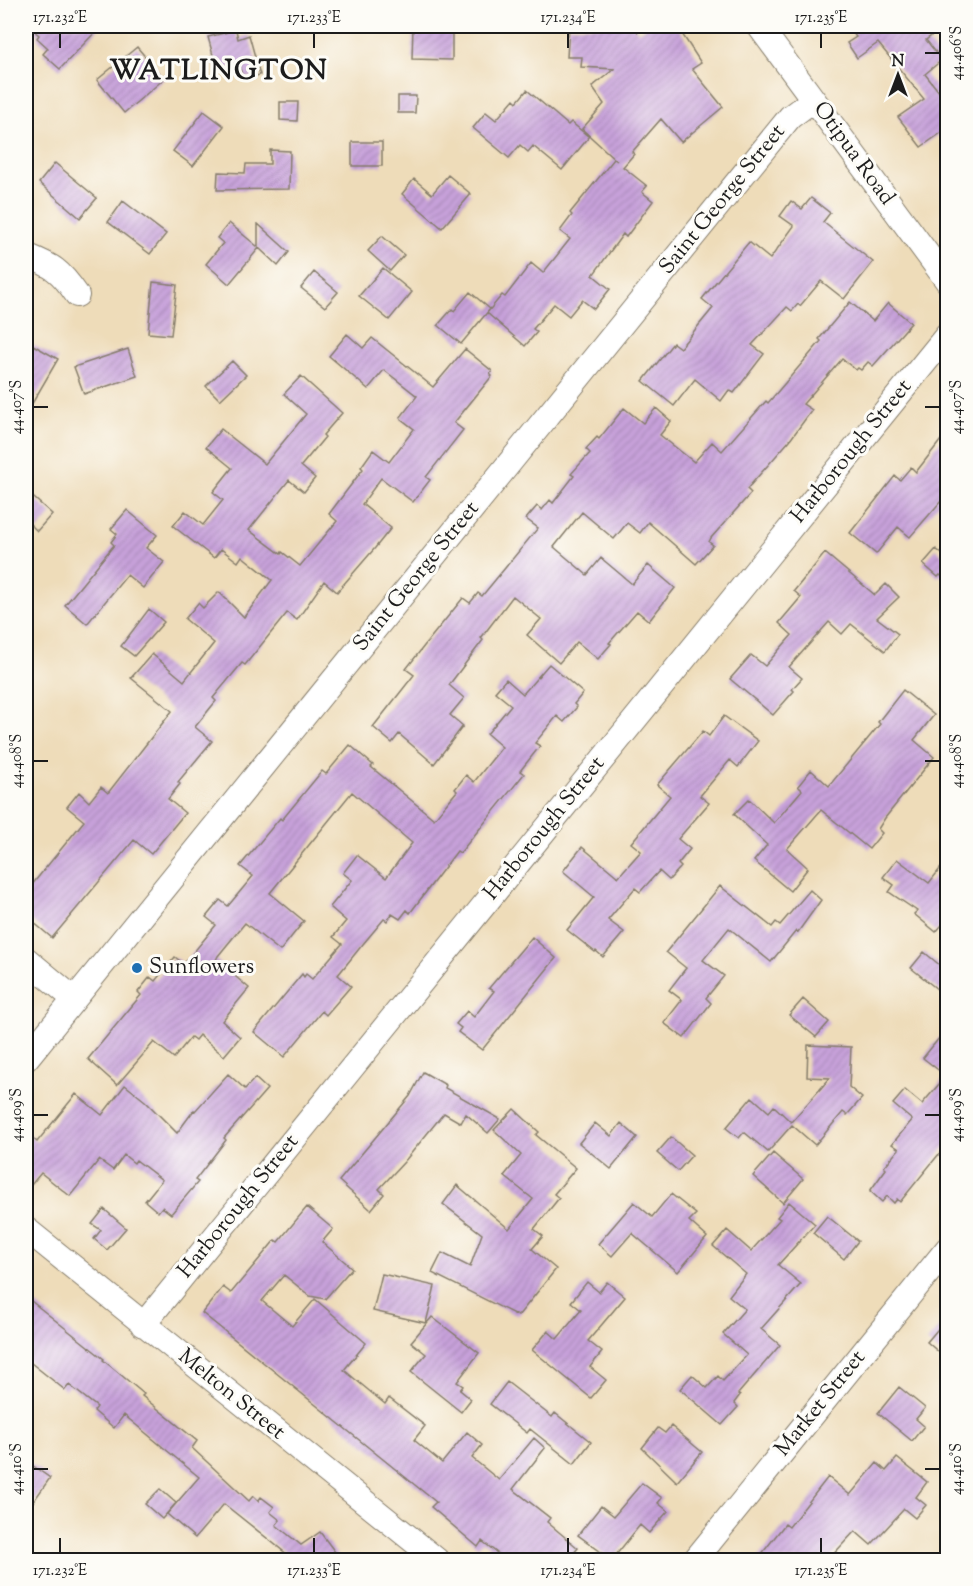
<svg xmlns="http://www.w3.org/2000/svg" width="973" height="1586" font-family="'Sorts Mill Goudy',serif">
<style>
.building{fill:url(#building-hatch)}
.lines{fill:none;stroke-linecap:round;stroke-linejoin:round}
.minor-casing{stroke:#857c6a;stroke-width:26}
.minor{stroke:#fff;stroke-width:24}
.ticks{fill:none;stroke:#1c1c1c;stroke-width:2}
.poi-dot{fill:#1f6fb2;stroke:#fdfcf7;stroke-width:2}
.labels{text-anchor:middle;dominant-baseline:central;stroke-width:6;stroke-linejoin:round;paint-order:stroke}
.street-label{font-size:22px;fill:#1c1c1c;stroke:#fdfcf7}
.poi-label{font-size:22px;fill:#1c1c1c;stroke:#fdfcf7;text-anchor:start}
.district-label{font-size:28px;font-weight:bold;letter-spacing:1.5px;fill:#1c1c1c;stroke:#fdfcf7}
.neatline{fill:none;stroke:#1c1c1c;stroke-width:2}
.ticks-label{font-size:15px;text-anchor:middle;fill:#1c1c1c}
</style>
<defs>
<pattern id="building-hatch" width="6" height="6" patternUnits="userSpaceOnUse" patternTransform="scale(1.5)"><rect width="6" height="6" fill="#c7a1da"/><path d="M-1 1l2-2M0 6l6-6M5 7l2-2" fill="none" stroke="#aa8aba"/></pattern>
</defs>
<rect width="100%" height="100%" fill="#fdfcf7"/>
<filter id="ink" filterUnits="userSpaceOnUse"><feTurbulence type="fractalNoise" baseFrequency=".0167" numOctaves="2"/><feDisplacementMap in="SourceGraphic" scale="12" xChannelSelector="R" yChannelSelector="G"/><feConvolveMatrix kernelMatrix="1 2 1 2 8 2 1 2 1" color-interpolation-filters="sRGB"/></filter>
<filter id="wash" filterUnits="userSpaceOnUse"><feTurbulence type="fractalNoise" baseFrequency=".008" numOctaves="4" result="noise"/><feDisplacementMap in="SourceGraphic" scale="24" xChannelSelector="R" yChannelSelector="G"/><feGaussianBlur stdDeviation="1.35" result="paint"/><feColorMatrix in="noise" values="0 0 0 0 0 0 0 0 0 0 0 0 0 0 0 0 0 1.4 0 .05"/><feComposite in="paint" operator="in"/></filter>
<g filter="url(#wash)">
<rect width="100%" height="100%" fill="#eedcb9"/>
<g id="blocks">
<path class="building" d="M29,26H101L60,69L43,54L48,48L37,38L39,35Z
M413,26H452V60L412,59Z
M569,26H634L638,32L648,26H677L701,63L692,69L723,107L681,142L661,119L632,152L634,154L623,167L647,186L642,192L653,201L626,237L623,234L593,275L610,289L594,309L582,300L569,316L554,304L533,329L537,332L525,346L487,313L502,295L505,297L531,263L543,273L570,239L560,231L572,215L570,213L614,159L617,161L582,129L604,104L592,87L614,69L581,67L582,57H567Z
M848,26H944L926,40L942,60L925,74L948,103V128L921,147L898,117L924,99L878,43L857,58L847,43L856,37Z
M236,30L238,39L249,35L260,75L243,79L239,65L217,70L208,37Z
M137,47L164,79L124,113L97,80Z
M527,90L568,125L571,122L589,137L562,170L533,146L528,152L520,145L509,158L473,128L486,112L496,120L514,99L517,102Z
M398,96H416L415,113H398Z
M280,102H298L297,121L280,120Z
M204,111L224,126L193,166L173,151Z
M352,142H382V166H352Z
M270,150L290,151L289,189L217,190L218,172L245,173L246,164H270Z
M55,163L97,198L80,218L39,183Z
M448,175L471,194L442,228L402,194L414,179L432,194Z
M811,198L830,213L823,222L873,262L844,299L821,281L800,306L798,304L792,311L787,307L752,345L764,354L734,393L729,390L721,401L695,379L674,406L643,381L673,343L680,348L713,308L702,299L749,242L770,259L794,226L780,216L791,201L802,209Z
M123,201L166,234L150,254L108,222Z
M229,223L258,247V224L289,252L278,266L259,248L229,284L206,264L223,243L217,238Z
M382,236L404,255L390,271L368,251Z
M383,268L412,292L389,320L359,296Z
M314,272L338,292L325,307L301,288Z
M153,282L177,285L171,335L148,333Z
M470,292L490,309L461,344L438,325L452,309L454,311Z
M850,302L873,321L888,303L911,323L873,366L868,362L861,370L858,368L856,370L842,359L803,404L812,410L790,440L747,489L751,493L711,538L709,542L713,545L696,564L648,522L640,533L627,523L614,539L582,512L554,547L587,575L601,558L632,584L648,565L675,588L649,621L637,611L609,643L611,644L598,659L577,642L559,663L527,635L541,619L513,596L481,638L483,640L449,685L464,698L450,715L463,726L434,764L399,734L392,743L373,727L414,675L406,669L428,641L463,598L470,603L478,593L482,596L538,528L526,519L537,506L542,510L550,500L553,503L574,476L571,474L590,453L586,449L597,437L599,439L624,408L643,423L656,408L671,421L660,435L694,462L712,442L722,451L766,401L768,403L821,341L819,339Z
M347,334L363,348L372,338L433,387L465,349L492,371L490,374L492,376L454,423L463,430L426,477L430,480L413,502L381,478L362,504L391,528L375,548L337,592L324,581L297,620L287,613L245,665L242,663L213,698L216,701L195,727L212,741L178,782L180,784L168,799L185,813L151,854L134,840L52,938L26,916V892L84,821L67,807L79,792L89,802L101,787L108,793L172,711L131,678L152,654L184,681L214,643L185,619L198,603L203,608L219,592L244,617L272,580L242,556L238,562L221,549L214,558L173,526L185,511L203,525L223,500L213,492L232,468L206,447L221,429L265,464L306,414L284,394L301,376L342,413L323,435L325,437L301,466L315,478L304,492L289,480L249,530L281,554L282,552L300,566L337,521L329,514L363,469L361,467L373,450L389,462L414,429L400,418L417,396L384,370L368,389L329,356Z
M33,345L58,359L26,414V358Z
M128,349L137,376L84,394L74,367Z
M232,361L246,375L220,400L206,386Z
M948,431V493L910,537L898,527L876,554L850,533L895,476L900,480L911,467L916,472Z
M26,491L52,514L37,531L26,520Z
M127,510L157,535L146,548L164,562L143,588L127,575L87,624L65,605L114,545L111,542L117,534L111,529Z
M936,549L948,559V581L940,575L938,577L923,564Z
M825,553L875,595L886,584L899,597L877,618L898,634L885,651L851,624L842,634L829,622L789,667L802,678L792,689L794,691L773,715L730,679L751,655L765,666L792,635L779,623L801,597L794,591Z
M149,609L164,622L134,656L121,646Z
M549,664L583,693L574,704L577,707L564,722L557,716L535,743L540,746L520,771L524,774L460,853L457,851L410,913L407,910L400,919L392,914L387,921L384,919L363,944L338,975L351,986L326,1015L322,1011L284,1057L254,1032L302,974L304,977L306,974L312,979L342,944L333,937L346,921L330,907L352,880L343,873L357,855L386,878L412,843L352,792L270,893L304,921L280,951L245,923L218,956L216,960L249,988L222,1021L240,1037L224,1056L199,1035L195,1040L191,1037L174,1058L154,1042L117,1085L88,1059L141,995L138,992L150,977L155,981L175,957L184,964L216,925L206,917L220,900L228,906L253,876L240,866L280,818L282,820L322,771L326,774L350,745L373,765L371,767L434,819L457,791L455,789L466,775L474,782L502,747L487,734L511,705L495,692L506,679L523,694Z
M903,690L934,715L914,740L934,757L885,818L878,829L882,833L869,849L821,810L787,849L808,868L790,891L754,861L767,845L734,814L749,799L774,823L802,790L798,786L811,770L829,786L880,724L878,722Z
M724,716L758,741L738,767L730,760L700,796L709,803L678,839L690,849L678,864L681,867L669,880L659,871L640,892L635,888L608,920L624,932L603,957L596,951L595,952L567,930L594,897L563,871L582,847L618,877L641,851L631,843L670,796L657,785L703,731L709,736Z
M897,859L929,883L948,859V918L936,932L914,914L917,911L889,892L894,885L883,877Z
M720,886L772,927L776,922L780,925L810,890L821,900L798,932L796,931L771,962L729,928L703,960L724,976L706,998L711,1003L684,1038L664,1023L682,1000L669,990L686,968L666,952Z
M532,937L556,958L482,1050L458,1032L461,1028L456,1024L467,1011L474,1017L494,991L489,988Z
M924,952L948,972V998L911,968Z
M803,999L829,1022L816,1037L789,1015Z
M948,1027V1143L900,1202L897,1199L894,1203L887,1196L882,1202L870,1191L886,1169L884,1167L899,1149L892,1144L912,1120L893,1104L905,1090L922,1104L946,1076L923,1058Z
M808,1045L851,1047L849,1087L862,1098L847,1115L843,1112L815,1145L792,1125L768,1152L744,1132L739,1138L726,1128L752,1097L769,1112L774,1106L791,1122L830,1078L807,1077Z
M423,1072L446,1085L445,1088L500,1119L488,1133L466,1114L461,1123L444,1113L404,1162L379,1189L384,1194L371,1210L339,1181L410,1096Z
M228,1074L245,1089L255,1078L267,1089L224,1138L226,1140L195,1180L198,1182L171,1214L162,1207L158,1212L145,1201L162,1180L136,1160L134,1163L124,1155L113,1170L99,1160L70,1196L41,1173L26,1191V1132L37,1142L76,1094L102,1115L125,1085L145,1101L177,1133L194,1110L195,1111Z
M514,1109L539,1132L536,1135L576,1168L554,1194L559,1198L534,1229L543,1236L532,1249L556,1269L518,1316L432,1273L442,1253L470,1267L482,1234L443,1204L457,1185L509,1229L533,1199L504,1176L521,1155L494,1130Z
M595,1123L611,1136L621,1123L637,1137L611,1169L579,1143Z
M671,1137L692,1155L678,1171L657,1153Z
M773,1153L803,1179L783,1203L753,1176Z
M671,1194L696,1214L689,1221L707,1237L678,1272L632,1233L612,1256L598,1244L634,1202L652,1217Z
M789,1202L815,1224L778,1265L801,1284L761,1329L780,1345L738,1394L740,1395L734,1403L738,1407L722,1425L680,1389L692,1375L707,1388L718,1376L723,1381L747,1355L723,1334L745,1309L729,1296L746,1274L713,1246L727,1230L751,1251L780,1219L777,1217Z
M307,1207L333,1229L322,1242L352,1268L325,1299L310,1296L284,1275L262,1301L292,1326L315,1299L366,1343L344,1370L385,1404L389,1398L425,1426L414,1440L442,1463L467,1432L482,1445L472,1458L499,1480L534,1438L545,1448L513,1489L550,1518L547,1522L578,1548L568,1560H506L482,1541L478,1547L431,1507L436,1502L202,1313L223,1287L231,1293L275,1240L278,1242Z
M104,1209L126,1228L107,1250L94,1239L101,1230L92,1224Z
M827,1216L858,1241L844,1259L813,1233Z
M382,1274L435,1286L426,1323L373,1311Z
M587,1282L599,1292L607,1282L625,1297L588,1341L602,1352L590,1367L606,1380L591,1398L532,1350L548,1331L557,1339L581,1310L571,1302Z
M26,1297L104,1359L103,1360L144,1394L142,1396L197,1441L192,1448L249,1501L253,1496L258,1501L261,1497L274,1507L270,1512L280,1520L276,1525L301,1545L320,1532L341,1560H281L288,1555L224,1504L195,1538L167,1514L199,1477L124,1415L114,1428L94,1411L97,1407L69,1385L65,1390L26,1359Z
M432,1317L479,1353L457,1382L463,1386L460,1390L471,1399L461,1412L411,1372L426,1354L411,1342Z
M948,1317V1360L927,1342Z
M507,1382L552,1417L555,1413L591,1442L574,1464L530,1429L527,1433L490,1404Z
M899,1387L925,1408L916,1419L924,1426L912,1441L878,1413Z
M671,1426L702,1452L677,1482L642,1448L658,1428L665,1433Z
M897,1458L927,1482L916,1497L926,1505L915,1518L904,1509L871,1545L855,1531L828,1560H757L785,1524L789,1527L828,1477L850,1495L877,1463L886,1471Z
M26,1461L50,1478L26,1512Z
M642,1483L662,1498L658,1503L668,1511L649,1533L640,1525L612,1560L578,1535L601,1506L614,1516Z
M160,1489L176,1503L162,1519L145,1504Z"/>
</g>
</g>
<g filter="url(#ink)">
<use href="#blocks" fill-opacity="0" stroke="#857c6a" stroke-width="1.5"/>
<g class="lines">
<g class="minor-casing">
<path id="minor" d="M759,26L948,282
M26,255C53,266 60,270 77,295
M26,959L74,999
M26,1059L790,117L813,100
M26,1229L437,1560
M143,1325L948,334
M695,1560L948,1248"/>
</g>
<use href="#minor" class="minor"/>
</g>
</g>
<path class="ticks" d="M60,33V48M314,33V48M568,33V48M821,33V48M925,53H940M33,407H48M925,407H940M33,761H48M925,761H940M33,1115H48M925,1115H940M33,1469H48M925,1469H940M60,1538V1553M314,1538V1553M568,1538V1553M821,1538V1553"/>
<circle class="poi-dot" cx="137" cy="968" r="6"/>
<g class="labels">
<g class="street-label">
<text transform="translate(853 154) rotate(54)">Otipua Road</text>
<text transform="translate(723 200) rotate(-51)">Saint George Street</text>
<text transform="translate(852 452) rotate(-51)">Harborough Street</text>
<text transform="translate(417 577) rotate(-51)">Saint George Street</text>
<text transform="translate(545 829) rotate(-51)">Harborough Street</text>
<text transform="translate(239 1207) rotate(-51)">Harborough Street</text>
<text transform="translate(231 1395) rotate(39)">Melton Street</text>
<text transform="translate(821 1404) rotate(-51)">Market Street</text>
</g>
<g class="poi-label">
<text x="149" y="968">Sunflowers</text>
</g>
<g class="district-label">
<text x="219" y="72">WATLINGTON</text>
</g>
</g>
<rect width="973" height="1586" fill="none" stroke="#fdfcf7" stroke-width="66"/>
<g transform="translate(898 75)" stroke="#fdfcf7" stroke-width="4.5" paint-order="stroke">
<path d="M0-4.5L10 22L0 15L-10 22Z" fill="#1c1c1c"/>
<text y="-9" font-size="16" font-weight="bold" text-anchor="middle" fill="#1c1c1c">N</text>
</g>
<rect x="33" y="33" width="907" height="1520" class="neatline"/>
<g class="ticks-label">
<text x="60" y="22">171.232°E</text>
<text x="314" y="22">171.233°E</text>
<text x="568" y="22">171.234°E</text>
<text x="821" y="22">171.235°E</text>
<text transform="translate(956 53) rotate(-90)" y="5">44.406°S</text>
<text transform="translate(16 407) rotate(-90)" y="5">44.407°S</text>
<text transform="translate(956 407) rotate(-90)" y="5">44.407°S</text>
<text transform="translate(16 761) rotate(-90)" y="5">44.408°S</text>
<text transform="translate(956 761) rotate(-90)" y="5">44.408°S</text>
<text transform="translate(16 1115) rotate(-90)" y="5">44.409°S</text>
<text transform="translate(956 1115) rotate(-90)" y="5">44.409°S</text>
<text transform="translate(16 1469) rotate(-90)" y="5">44.410°S</text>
<text transform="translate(956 1469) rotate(-90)" y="5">44.410°S</text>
<text x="60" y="1575">171.232°E</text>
<text x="314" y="1575">171.233°E</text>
<text x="568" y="1575">171.234°E</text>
<text x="821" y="1575">171.235°E</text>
</g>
</svg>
